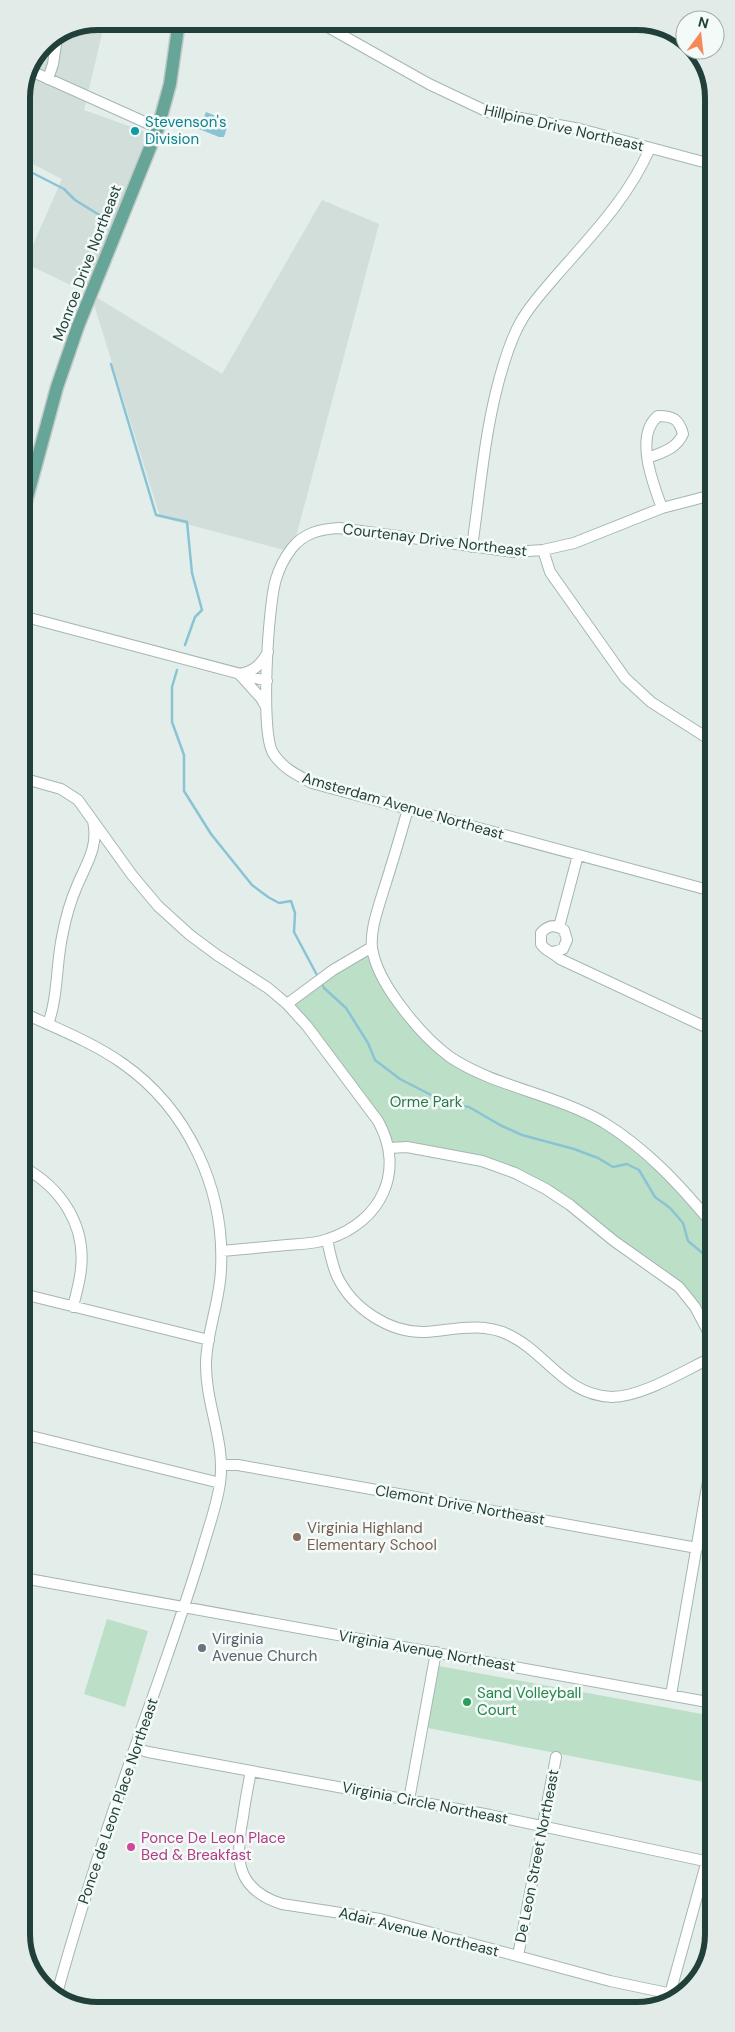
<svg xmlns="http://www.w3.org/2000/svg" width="735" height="2032" font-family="'DM Sans',sans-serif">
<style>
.built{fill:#d1ded9}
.green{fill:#bcdfc7}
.water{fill:#8ac4d4}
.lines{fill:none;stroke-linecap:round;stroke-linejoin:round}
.stream{stroke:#8ac4d4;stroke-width:2.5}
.minor-casing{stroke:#a5b6b2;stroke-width:12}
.major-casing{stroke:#c1cac8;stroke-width:15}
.minor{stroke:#fff;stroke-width:10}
.major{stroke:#66a598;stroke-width:12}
.culture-dot{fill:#0f9aa8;stroke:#f4faf7;stroke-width:2}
.education-dot{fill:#8d6e63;stroke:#f4faf7;stroke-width:2}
.worship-dot{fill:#6b7280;stroke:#f4faf7;stroke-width:2}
.leisure-dot{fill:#2e9e5b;stroke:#f4faf7;stroke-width:2}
.hotel-dot{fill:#d1479c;stroke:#f4faf7;stroke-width:2}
.labels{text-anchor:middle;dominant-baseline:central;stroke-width:5;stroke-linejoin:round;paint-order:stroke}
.culture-label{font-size:15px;fill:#0d838f;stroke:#f4faf7;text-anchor:start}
.street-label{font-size:15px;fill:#22403a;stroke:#f4faf7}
.park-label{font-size:15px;fill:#2a784d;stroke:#f4faf7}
.education-label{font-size:15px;fill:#785e54;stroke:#f4faf7;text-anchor:start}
.worship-label{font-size:15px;fill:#5b616d;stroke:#f4faf7;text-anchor:start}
.leisure-label{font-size:15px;fill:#27864d;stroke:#f4faf7;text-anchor:start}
.hotel-label{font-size:15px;fill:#b23c85;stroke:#f4faf7;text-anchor:start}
.rim{fill:none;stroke:#22403a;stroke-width:6}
</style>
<rect width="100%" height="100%" fill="#e3eeea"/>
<path class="built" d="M97,21H105L84,110L154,135L91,294L222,374L322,200L379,224L292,552L160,517L91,295L25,263L62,179L21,158V93L44,43Z"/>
<path class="green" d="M371,949L386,993L430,1047L498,1081L599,1122L667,1176L713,1229V1341L696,1302L614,1238L530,1183L467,1159L397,1151L287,1006Z
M107,1619L148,1631L125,1707L84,1694Z
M439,1666L713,1716L714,1784L428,1728Z"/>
<path class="water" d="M206,112L226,120L228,124L224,137H219L199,129Z"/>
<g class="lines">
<path class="stream" d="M21,167L64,189L75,200L101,216
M111,364L156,515L187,522L192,573L202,610L195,617L185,645
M177,670L172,687V722L184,755V791L211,834L252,885L268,897L279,903L291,901L295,913L294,932L318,977
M321,982L324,988L346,1008L368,1043L375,1060L400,1079L435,1097L452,1104L469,1107L500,1125L522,1135L574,1149L598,1158L613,1167L627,1164L639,1170L655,1197L670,1208L683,1223L688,1241L706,1256L713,1269"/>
<g class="minor-casing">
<path id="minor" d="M317,21L429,84L488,112L580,129L711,164
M31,71L158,128
M48,79L53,64L57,38
M648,458C663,452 676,449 683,434C679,419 673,416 658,416C634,435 653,484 662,508
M712,495L662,508L574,543L543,550L514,552L339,528C320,529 304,533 292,548C285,557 279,569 276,579C268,605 260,732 273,753C282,768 297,775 312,783L712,891
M472,547C481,485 485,423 504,363C509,347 514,332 523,318C532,303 545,289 556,276C591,236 629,197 650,148
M543,550L550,572L625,678L651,702L712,741
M22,616L267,681
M240,674C255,671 261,664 268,652
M240,675L261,698L266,707
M22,778L61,789L78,800L132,875L158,906L190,935L217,955L268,988L287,1004L307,1026L378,1121C406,1171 381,1222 328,1239C315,1244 300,1244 287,1245C265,1247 243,1249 222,1251
M408,809C400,837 392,864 383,892C378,909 370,930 372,948C375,968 388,989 400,1005C414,1024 431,1043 450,1057C495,1087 555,1094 603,1122C647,1149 680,1185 713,1225
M559,927L578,855
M553,952L563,949L567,940L564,930C555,924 548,925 541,933V944C545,951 554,953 560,959L712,1030
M287,1004L333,970L372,947
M23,1013C56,1028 92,1042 122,1063C188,1109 225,1189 221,1269C220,1301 207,1331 206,1362C205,1404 226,1442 220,1483C217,1505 209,1526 203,1547C189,1594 173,1639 157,1685C120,1788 85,1892 56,1997
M48,1024C58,997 56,966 62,937C65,921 70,902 77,886C86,864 99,847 93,821
M389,1148L407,1147L482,1161L515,1173L546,1189L570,1205L614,1241L679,1287L695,1307L713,1341
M23,1167C60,1187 86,1224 81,1269C80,1281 76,1294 73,1307
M327,1240C330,1252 332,1265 337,1276C352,1308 389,1333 425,1332C453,1330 481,1322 507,1334C547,1352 563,1395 612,1397C642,1397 685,1370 713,1357
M23,1294L209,1340
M23,1434L220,1483
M222,1465H238L697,1548
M23,1578L713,1703
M671,1695L708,1481
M135,1748L148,1752L490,1815L714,1863
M251,1771C248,1786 245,1802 243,1817C235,1858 235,1889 282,1904L380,1919L610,1981L677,1995
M409,1800L436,1652
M518,1956L556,1757
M668,2001L714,1835"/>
</g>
<g class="major-casing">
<path id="major" d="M22,516L57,387L78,326L158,128L170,84L179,21"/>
</g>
<use href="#minor" class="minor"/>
<use href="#major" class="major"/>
</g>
<circle class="culture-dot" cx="135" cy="131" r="5"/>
<circle class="education-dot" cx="297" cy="1537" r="5"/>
<circle class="worship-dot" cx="202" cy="1648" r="5"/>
<circle class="leisure-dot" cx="467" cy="1702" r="5"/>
<circle class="hotel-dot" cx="131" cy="1847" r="5"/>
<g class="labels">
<g class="culture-label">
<text x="145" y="122">Stevenson's<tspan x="145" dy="17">Division</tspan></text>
</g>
<g class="street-label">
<text transform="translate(564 128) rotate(13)">Hillpine Drive Northeast</text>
<text transform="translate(87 263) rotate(-69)">Monroe Drive Northeast</text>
<text transform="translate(435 540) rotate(7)">Courtenay Drive Northeast</text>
<text transform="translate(403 806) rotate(16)">Amsterdam Avenue Northeast</text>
<text transform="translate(460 1505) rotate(10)">Clemont Drive Northeast</text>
<text transform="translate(427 1651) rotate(10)">Virginia Avenue Northeast</text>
<text transform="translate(118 1801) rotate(-71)">Ponce de Leon Place Northeast</text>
<text transform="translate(425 1803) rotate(11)">Virginia Circle Northeast</text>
<text transform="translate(537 1856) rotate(-79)">De Leon Street Northeast</text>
<text transform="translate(419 1932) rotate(14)">Adair Avenue Northeast</text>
</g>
<g class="park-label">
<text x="426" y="1102">Orme Park</text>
</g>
<g class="education-label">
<text x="307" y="1528">Virginia Highland<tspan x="307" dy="17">Elementary School</tspan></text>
</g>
<g class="worship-label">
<text x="212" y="1639">Virginia<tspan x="212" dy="17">Avenue Church</tspan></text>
</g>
<g class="leisure-label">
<text x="477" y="1693">Sand Volleyball<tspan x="477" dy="17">Court</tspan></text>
</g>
<g class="hotel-label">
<text x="141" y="1838">Ponce De Leon Place<tspan x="141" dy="17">Bed &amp; Breakfast</tspan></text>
</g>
</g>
<path d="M0 0H735V2032H0ZM98 30H637A68 68 0 0 1 705 98V1934A68 68 0 0 1 637 2002H98A68 68 0 0 1 30 1934V98A68 68 0 0 1 98 30Z" fill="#e3ebe8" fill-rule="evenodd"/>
<path class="rim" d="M98 30H637A68 68 0 0 1 705 98V1934A68 68 0 0 1 637 2002H98A68 68 0 0 1 30 1934V98A68 68 0 0 1 98 30Z"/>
<g transform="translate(700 35) rotate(15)"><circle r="24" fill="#f4faf7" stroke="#a0b0ab"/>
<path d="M0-4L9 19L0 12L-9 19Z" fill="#f78958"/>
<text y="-8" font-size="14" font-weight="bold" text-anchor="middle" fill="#22403a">N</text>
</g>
</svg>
